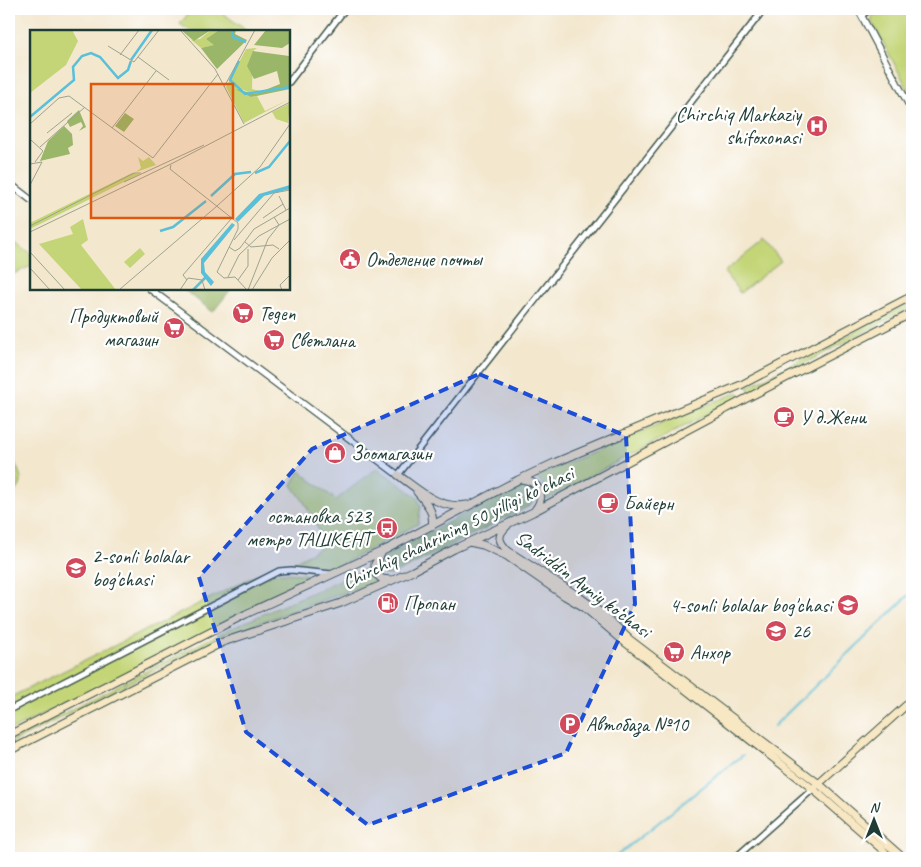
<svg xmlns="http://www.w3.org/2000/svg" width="921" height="867" font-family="Caveat,sans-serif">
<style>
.green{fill:#c3d577;stroke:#718956}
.forest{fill:#9ab668;stroke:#5c7a4e}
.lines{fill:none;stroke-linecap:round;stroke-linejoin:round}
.stream{stroke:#5abfd8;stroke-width:2}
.minor-casing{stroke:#3f564b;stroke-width:8}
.tertiary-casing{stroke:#3f564b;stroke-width:8}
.secondary-casing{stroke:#3f564b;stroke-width:9}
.minor{stroke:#fff;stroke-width:5}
.tertiary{stroke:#fff;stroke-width:5.5}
.secondary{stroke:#f8e7c3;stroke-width:7}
.marked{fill:#1d4ed8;fill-opacity:0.2;stroke:#1d4ed8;stroke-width:4;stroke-dasharray:10 6;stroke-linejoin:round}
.labels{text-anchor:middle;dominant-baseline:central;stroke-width:4.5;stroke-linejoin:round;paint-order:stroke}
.poi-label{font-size:20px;fill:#1f3d34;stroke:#fff;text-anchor:start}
.street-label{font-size:20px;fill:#1f3d34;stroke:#fff}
.inset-river{fill:none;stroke:#5abfd8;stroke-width:2.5}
.inset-road{fill:none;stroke:#9ea390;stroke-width:1}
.view{fill:#de580e;fill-opacity:0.15;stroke:#de580e;stroke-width:2.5}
.inset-edge{fill:none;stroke:#1f3d34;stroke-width:2.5}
</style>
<rect width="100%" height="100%" fill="#fff"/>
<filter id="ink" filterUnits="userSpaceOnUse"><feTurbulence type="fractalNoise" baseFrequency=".02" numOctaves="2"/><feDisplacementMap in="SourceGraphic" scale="10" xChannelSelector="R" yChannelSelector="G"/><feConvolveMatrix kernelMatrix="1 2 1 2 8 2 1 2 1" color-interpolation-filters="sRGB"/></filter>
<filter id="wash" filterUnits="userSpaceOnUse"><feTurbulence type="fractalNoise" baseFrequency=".0096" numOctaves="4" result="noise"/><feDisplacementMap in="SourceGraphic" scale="20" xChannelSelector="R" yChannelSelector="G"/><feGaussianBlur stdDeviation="1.12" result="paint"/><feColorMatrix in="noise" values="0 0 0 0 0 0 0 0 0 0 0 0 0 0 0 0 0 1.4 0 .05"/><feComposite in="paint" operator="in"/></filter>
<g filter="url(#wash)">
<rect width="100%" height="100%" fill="#f3e7ce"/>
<path class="green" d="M192,9H217L247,31H190L180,24Z
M876,9H912V97L871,20Z
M9,238L31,253V266L9,276Z
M764,240L781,261L740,293L724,272Z
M912,302V307L750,392L748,387Z
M738,392L740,395L738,398L547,499L544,486L536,476Z
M9,452C16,466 32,487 9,494Z
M377,468L417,497L421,506L418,524L337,567L327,569L287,566L326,544L304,502L292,485L300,471L336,500Z
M367,568L375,582L222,636L9,744V741L221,633Z
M263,572L304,574L311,576L315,579L9,731V698Z"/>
<path class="forest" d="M183,289H231L213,312Z
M519,484C532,483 539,496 530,506L392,575H384C376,570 378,564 383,557Z"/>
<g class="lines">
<path class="stream" d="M774,726L912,592
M614,858L743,755"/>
</g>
</g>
<g filter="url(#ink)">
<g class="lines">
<g class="minor-casing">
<path id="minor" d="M862,15L870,9
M289,82L345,9
M398,475L764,9
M9,710L279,571L291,570L332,574
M9,737L15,748
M735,858L813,789"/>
</g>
<g class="tertiary-casing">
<path id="tertiary" d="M858,9L912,111
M9,183L31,200
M150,289L398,475"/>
</g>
<g class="secondary-casing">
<path id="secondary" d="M398,475C419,490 439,510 467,505
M521,479C538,481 547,495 535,510
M417,492C426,502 435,512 432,526
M507,526C496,536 499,542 508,551L578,596L604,615L629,639L819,784L903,858
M469,542L483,545L507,556L565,596L584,607L626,643L813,789L883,850L890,858
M381,554L375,564V573L382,579L391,580
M9,735L246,614L387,549L518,480L554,463L741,385L912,296
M9,751L223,642L341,603L413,571L454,549L533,512L747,398L912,313
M815,787L912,700"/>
</g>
<use href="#minor" class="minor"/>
<use href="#tertiary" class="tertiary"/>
<use href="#secondary" class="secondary"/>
</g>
</g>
<path class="marked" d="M479,374L626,436L635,604L566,753L368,825L246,732L199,577L312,449Z"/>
<defs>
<g id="hospital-disc" transform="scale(1.125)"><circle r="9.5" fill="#d1495b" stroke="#fff"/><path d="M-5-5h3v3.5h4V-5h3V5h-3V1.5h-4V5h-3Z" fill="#fff"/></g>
<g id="civic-disc" transform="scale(1.125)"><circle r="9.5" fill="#d1495b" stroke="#fff"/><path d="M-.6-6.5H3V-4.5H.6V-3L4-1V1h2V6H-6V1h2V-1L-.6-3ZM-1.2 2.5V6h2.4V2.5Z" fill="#fff"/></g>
<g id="supermarket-disc" transform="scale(1.125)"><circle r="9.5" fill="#d1495b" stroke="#fff"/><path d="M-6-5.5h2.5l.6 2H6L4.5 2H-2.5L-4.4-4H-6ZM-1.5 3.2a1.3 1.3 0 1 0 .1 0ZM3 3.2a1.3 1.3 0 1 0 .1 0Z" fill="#fff"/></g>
<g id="cafe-disc" transform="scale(1.125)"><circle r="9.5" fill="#d1495b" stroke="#fff"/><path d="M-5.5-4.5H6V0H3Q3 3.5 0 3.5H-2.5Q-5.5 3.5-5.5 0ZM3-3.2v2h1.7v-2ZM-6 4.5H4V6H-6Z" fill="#fff"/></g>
<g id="shop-disc" transform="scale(1.125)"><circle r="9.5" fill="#d1495b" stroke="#fff"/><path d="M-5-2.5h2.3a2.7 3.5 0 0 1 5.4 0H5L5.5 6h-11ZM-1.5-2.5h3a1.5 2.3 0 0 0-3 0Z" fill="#fff"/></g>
<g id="bus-disc" transform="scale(1.125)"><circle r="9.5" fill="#d1495b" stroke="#fff"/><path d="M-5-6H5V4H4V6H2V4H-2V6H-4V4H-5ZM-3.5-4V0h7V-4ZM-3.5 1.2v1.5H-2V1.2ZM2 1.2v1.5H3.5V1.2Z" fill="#fff"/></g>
<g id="school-disc" transform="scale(1.125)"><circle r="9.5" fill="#d1495b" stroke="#fff"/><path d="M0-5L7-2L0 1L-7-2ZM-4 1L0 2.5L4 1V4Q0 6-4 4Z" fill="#fff"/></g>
<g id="fuel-disc" transform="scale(1.125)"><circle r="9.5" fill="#d1495b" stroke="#fff"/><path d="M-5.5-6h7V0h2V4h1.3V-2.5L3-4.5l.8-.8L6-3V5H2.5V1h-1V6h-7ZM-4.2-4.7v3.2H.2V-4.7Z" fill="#fff"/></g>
<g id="parking-disc" transform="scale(1.125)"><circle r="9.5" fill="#d1495b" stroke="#fff"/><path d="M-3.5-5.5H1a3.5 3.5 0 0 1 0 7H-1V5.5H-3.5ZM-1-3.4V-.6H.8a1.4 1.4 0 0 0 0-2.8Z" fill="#fff"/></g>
</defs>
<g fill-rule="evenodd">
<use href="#hospital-disc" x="817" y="126"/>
<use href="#civic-disc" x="350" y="259"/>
<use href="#supermarket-disc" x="243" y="313"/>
<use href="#supermarket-disc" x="174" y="328"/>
<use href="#supermarket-disc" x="274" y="340"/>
<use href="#cafe-disc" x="784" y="417"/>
<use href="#shop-disc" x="335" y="453"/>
<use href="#cafe-disc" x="608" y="503"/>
<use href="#bus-disc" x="387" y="528"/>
<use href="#school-disc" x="76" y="568"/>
<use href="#fuel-disc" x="388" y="603"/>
<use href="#school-disc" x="848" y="605"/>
<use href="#school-disc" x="776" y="631"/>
<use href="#supermarket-disc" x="674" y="652"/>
<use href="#parking-disc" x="570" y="724"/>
</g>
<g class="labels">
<g class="poi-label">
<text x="801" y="114" text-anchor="end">Chirchiq Markaziy<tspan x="801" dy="23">shifoxonasi</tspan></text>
<text x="366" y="259">Отделение почты</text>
<text x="259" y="313">Tegen</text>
<text x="158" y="316" text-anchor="end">Продуктовый<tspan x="158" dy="23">магазин</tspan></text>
<text x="290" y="340">Светлана</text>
<text x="800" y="417">У д.Жени</text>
<text x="351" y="453">Зоомагазин</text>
<text x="624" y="503">Байерн</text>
<text x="371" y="516" text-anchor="end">остановка 523<tspan x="371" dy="23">метро ТАШКЕНТ</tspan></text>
<text x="92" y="556">2-sonli bolalar<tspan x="92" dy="23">bog'chasi</tspan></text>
<text x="404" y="603">Пропан</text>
<text x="832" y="605" text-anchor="end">4-sonli bolalar bog'chasi</text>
<text x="792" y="631">26</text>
<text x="690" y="652">Анхор</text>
<text x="586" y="724">Автобаза №10</text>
</g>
<g class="street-label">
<text transform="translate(458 528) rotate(-26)">Chirchiq shahrining 50 yilligi koʻchasi</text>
<text transform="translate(583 584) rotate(37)">Sadriddin Ayniy ko‘chasi</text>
</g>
</g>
<g transform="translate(30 30)">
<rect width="260" height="260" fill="#f3e7ce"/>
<path d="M0,0H42L48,11L36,35L0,63ZM181,0H189L176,9L185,15L171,18L152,2L162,10L170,9ZM227,18L223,21L222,59L230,61L225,65L209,58L221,67L227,66L235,81L260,69L214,93L196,57L216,19ZM260,73L258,93L246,89L242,82ZM108,127L113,131L119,127L126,135L106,142L111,138ZM102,143L110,144L0,199V193ZM53,189L58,210L51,215L86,260H52L9,214L43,204L40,197ZM110,218L115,224L100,238L94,232Z" fill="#c3d577"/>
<path d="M151,0H181L164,11ZM189,0H206L205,4L217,10L187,39L171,18L184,15L176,9ZM236,0H260V13L252,18L224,15ZM223,21L259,26L260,59L221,67L205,59L225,64L250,54L247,41L224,49L217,36ZM49,80L56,97L49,101L53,96L51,92L40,97L37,91ZM95,83L104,89L94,102L85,96ZM34,96L42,104L43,115L38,118L40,124L10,131L18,111Z" fill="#9ab668"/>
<path d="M260,155V159L234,166L208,192L205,189L229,164ZM202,193L205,195L174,233L175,242L184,252L181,256L171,243V229Z" fill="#5abfd8"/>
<path class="inset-river" d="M202,0L203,7L216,12M101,30L122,0M209,31L200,50L215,64L260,57M0,87L44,50L43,37L52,26L61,23L70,27L88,48L98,40L101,31M225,143L239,137L260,111M181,166L205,144L221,142M130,201L143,197L176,171M163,260L176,247"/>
<path class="inset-road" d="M150,0L185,39L214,94M78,16L104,32L129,0M90,25L109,0M108,27L139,50M194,57L225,0M0,94L29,68L39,66L123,128L188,44M82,98L126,41M17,103L42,83M1,110L13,121L5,132M10,117L55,77M0,134L12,132L0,155M141,135L140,139L208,193V199L187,242L194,248L205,247L217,260M94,152L174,115M249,166L256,180M187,176L230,137L260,94M233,188L253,174M0,196L104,143H111M0,202L143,133L260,72M204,210L244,163L260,160M215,212L221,217L243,215L249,219M199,217L205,221L210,218L224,199L260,178M0,222L35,260M0,238L20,260M198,247L209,225L229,206L260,189M157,250L153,245L201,189M208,250L218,236V219M89,260L187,176M150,260L158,248L172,250L175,260M218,260L238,209L249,195L244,187M222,260L242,228L260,210M252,260L250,255L260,245"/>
<path class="view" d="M61,54H203V188H61Z"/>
<rect width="260" height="260" class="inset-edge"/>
</g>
<rect width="921" height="867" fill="none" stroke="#fff" stroke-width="30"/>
<g transform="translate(874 820)" stroke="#ffffff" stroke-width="4" paint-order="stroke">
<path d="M0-4L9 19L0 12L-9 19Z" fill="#1f3d34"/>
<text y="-8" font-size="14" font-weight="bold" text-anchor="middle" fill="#1f3d34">N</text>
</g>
</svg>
